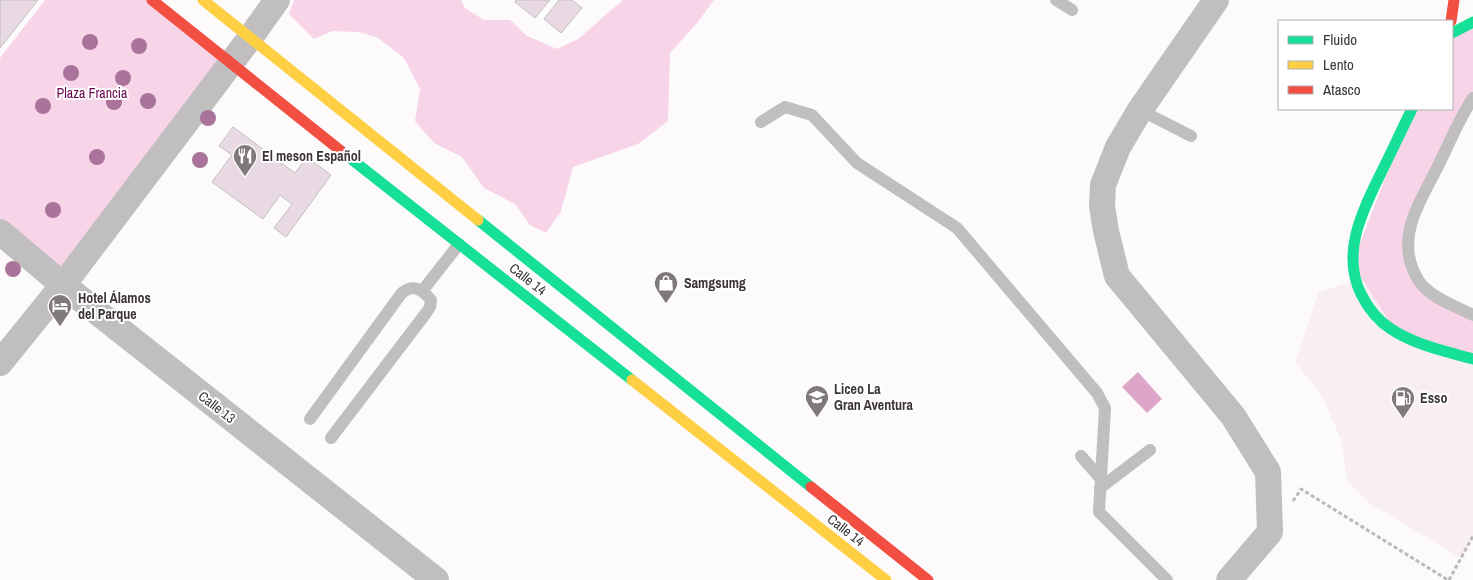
<svg xmlns="http://www.w3.org/2000/svg" width="1473" height="580" font-family="'Archivo Narrow',sans-serif">
<style>
.built{fill:#f8eef4}
.green{fill:#f7d4e8}
.water{fill:#dda6c8}
.building{fill:#e9d9e3;stroke:#c1bec0}
.lines{fill:none;stroke-linecap:round;stroke-linejoin:round}
.path{stroke:#bbb9ba;stroke-width:3;stroke-dasharray:4 2.5;stroke-linecap:butt}
.lane{stroke:#c0bebf;stroke-width:12}
.street{stroke:#c0bebf;stroke-width:26}
.fast{stroke:#16e098;stroke-width:11}
.slow{stroke:#ffcf43;stroke-width:11}
.jam{stroke:#f24e42;stroke-width:11}
.tree{fill:#aa739b}
.labels{text-anchor:middle;dominant-baseline:central;stroke-width:4;stroke-linejoin:round;paint-order:stroke}
.park-label{font-size:14px;fill:#67054d;stroke:#fff}
.poi-label{font-size:14px;font-weight:bold;fill:#3b3438;stroke:#fff;text-anchor:start}
.street-label{font-size:14px;fill:#3b3438;stroke:#fff}
</style>
<rect width="100%" height="100%" fill="#fcfafb"/>
<path class="built" d="M1355,280L1473,359V536L1461,558L1368,502L1347,480L1342,442L1322,396L1295,362L1319,292Z"/>
<path class="green" d="M45,0H152L230,64L63,285L0,232V58Z
M294,0H461L465,8L484,20H510L527,36L557,49L578,39L623,0H714L697,23L670,53L668,121L638,144L573,167L561,211L546,233L530,225L515,204L484,188L462,157L434,143L415,121L420,89L404,58L378,38L359,32L332,31L314,39L289,14Z
M1473,22V98L1410,224L1415,275L1473,315V359L1397,333L1352,264L1412,109H1452V33Z"/>
<path class="water" d="M1138,372L1162,399L1147,413L1122,387Z"/>
<path class="building" d="M0,0H38L0,48Z
M516,0H550L535,18L515,2Z
M559,0H572L582,8L561,33L544,19Z
M233,127L295,173L307,157L331,175L286,237L274,228L292,204L280,195L263,219L212,182L232,155L219,146Z"/>
<g class="lines">
<path class="path" d="M1293,501L1301,489L1448,580
M1449,580L1473,536"/>
<path class="lane" d="M1056,0L1072,10
M1473,98C1458,120 1448,147 1436,170C1421,200 1399,232 1412,267C1415,275 1419,283 1426,289C1439,301 1457,307 1473,315
M1140,110L1191,136
M761,122L785,107L812,115L857,163L957,228L1097,393L1105,408L1099,512L1167,580
M423,290L459,244
M310,419L401,294C412,283 422,289 431,300L430,307L426,313L331,438
M1081,456L1101,479
M1100,488L1150,450"/>
<path class="street" d="M1216,0L1140,110L1118,147L1103,185L1102,206L1106,231L1117,276L1233,416L1268,472L1270,532L1229,580
M0,232L63,285L436,580
M0,363L63,285L250,38L277,0"/>
<path class="fast" d="M1452,33L1473,22
M1412,109C1401,131 1391,153 1380,175C1362,212 1341,253 1361,294C1368,308 1377,320 1391,329C1415,345 1445,351 1473,359
M341,151L632,380
M478,220L811,487"/>
<path class="slow" d="M203,0L478,220
M632,380L886,580"/>
<path class="jam" d="M152,0L341,151
M1451,21L1454,0
M811,487L928,580"/>
</g>
<g class="tree">
<circle cx="90" cy="42" r="8"/>
<circle cx="139" cy="46" r="8"/>
<circle cx="71" cy="73" r="8"/>
<circle cx="123" cy="78" r="8"/>
<circle cx="148" cy="101" r="8"/>
<circle cx="114" cy="102" r="8"/>
<circle cx="43" cy="106" r="8"/>
<circle cx="208" cy="118" r="8"/>
<circle cx="97" cy="157" r="8"/>
<circle cx="200" cy="160" r="8"/>
<circle cx="53" cy="210" r="8"/>
<circle cx="13" cy="269" r="8"/>
</g>
<defs>
<g id="restaurant-pin" transform="scale(1.25)"><path d="M0 17L-7.5 6A9.5 9.5 0 1 1 7.5 6Z" fill="#7f797c" stroke="#fff"/><path d="M-5-6h1v4h1v-4h1v4h1v-4h1v5L-1.5 .5V6h-2V.5L-5-1ZM5-6V6H3V1.5H1.5Q1.5-4 5-6Z" fill="#fff"/></g>
<g id="shop-pin" transform="scale(1.25)"><path d="M0 17L-7.5 6A9.5 9.5 0 1 1 7.5 6Z" fill="#7f797c" stroke="#fff"/><path d="M-5-2.5h2.3a2.7 3.5 0 0 1 5.4 0H5L5.5 6h-11ZM-1.5-2.5h3a1.5 2.3 0 0 0-3 0Z" fill="#fff"/></g>
<g id="hotel-pin" transform="scale(1.25)"><path d="M0 17L-7.5 6A9.5 9.5 0 1 1 7.5 6Z" fill="#7f797c" stroke="#fff"/><path d="M-6-4.5h1.5V1H6V5H4.5V3h-9V5H-6ZM-4 0a1.8 1.8 0 1 1 3.6 0ZM.5 0V-2.5h3Q6-2.5 6 0Z" fill="#fff"/></g>
<g id="school-pin" transform="scale(1.25)"><path d="M0 17L-7.5 6A9.5 9.5 0 1 1 7.5 6Z" fill="#7f797c" stroke="#fff"/><path d="M0-5L7-2L0 1L-7-2ZM-4 1L0 2.5L4 1V4Q0 6-4 4Z" fill="#fff"/></g>
<g id="fuel-pin" transform="scale(1.25)"><path d="M0 17L-7.5 6A9.5 9.5 0 1 1 7.5 6Z" fill="#7f797c" stroke="#fff"/><path d="M-5.5-6h7V0h2V4h1.3V-2.5L3-4.5l.8-.8L6-3V5H2.5V1h-1V6h-7ZM-4.2-4.7v3.2H.2V-4.7Z" fill="#fff"/></g>
</defs>
<g fill-rule="evenodd">
<use href="#restaurant-pin" x="245" y="156"/>
<use href="#shop-pin" x="666" y="283"/>
<use href="#hotel-pin" x="60" y="306"/>
<use href="#school-pin" x="817" y="397"/>
<use href="#fuel-pin" x="1403" y="398"/>
</g>
<g class="labels">
<g class="park-label">
<text x="92" y="93">Plaza Francia</text>
</g>
<g class="poi-label">
<text x="262" y="156">El meson Español</text>
<text x="684" y="283">Samgsumg</text>
<text x="78" y="298">Hotel Álamos<tspan x="78" dy="16">del Parque</tspan></text>
<text x="834" y="389">Liceo La<tspan x="834" dy="16">Gran Aventura</tspan></text>
<text x="1420" y="398">Esso</text>
</g>
<g class="street-label">
<text transform="translate(528 279) rotate(38)">Calle 14</text>
<text transform="translate(217 407) rotate(38)">Calle 13</text>
<text transform="translate(846 530) rotate(38)">Calle 14</text>
</g>
</g>
<rect x="1278" y="20" width="175" height="90" fill="#ffffff" stroke="#b1aeaf"/>
<rect x="1288" y="36" width="25" height="8" fill="#16e098" stroke="#b1aeaf"/>
<text x="1323" y="45" font-size="15" fill="#3b3438">Fluido</text>
<rect x="1288" y="61" width="25" height="8" fill="#ffcf43" stroke="#b1aeaf"/>
<text x="1323" y="70" font-size="15" fill="#3b3438">Lento</text>
<rect x="1288" y="86" width="25" height="8" fill="#f24e42" stroke="#b1aeaf"/>
<text x="1323" y="95" font-size="15" fill="#3b3438">Atasco</text>
</svg>
